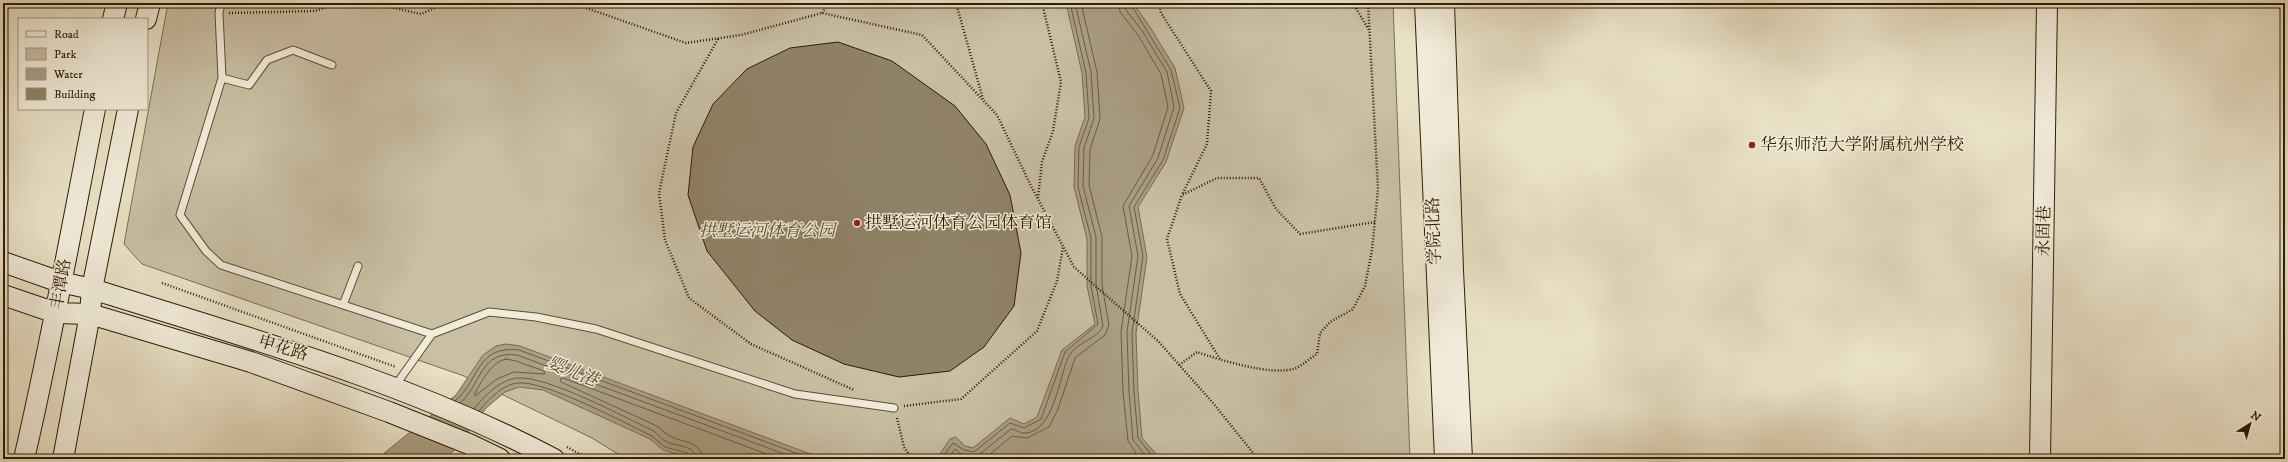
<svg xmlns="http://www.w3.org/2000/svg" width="2288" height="462" font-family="'IM FELL DW Pica','Noto Serif SC',serif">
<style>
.green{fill:#c9bfa4;stroke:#7c6d52}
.water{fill:#aa9e83;stroke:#796a4f}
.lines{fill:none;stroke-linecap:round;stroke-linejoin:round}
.shore{stroke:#6c5c42;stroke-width:1}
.building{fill:#908267;stroke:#2f1b00}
.lane-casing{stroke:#5e4c32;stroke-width:9}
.secondary-casing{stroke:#2f1b00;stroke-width:22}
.path{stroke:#2f1b00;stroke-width:2.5;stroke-dasharray:1 2;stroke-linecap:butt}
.lane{stroke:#f1ecda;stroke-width:7}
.secondary{stroke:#f1ecda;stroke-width:20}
.poi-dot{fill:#8f2418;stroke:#f1ecda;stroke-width:1.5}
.labels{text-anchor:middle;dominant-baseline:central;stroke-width:3;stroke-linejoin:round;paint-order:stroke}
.poi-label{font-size:17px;fill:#2f1b00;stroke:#f1ecda;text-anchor:start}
.park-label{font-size:17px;font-style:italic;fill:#5d4c31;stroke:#f1ecda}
.street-label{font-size:17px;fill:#2f1b00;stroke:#f1ecda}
.water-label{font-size:18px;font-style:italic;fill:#604f34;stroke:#f1ecda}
</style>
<rect width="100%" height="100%" fill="#e9e1c6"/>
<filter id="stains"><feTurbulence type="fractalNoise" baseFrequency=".005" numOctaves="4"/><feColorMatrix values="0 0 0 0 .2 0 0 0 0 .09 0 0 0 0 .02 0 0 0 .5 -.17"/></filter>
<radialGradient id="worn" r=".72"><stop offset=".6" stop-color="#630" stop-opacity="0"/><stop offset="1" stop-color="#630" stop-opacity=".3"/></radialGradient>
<path class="green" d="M168,3H1393L1410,459H626L592,438L464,376L142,264L124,244Z"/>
<path class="water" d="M1066,3H1133L1150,27L1175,68L1184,108L1166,162L1138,207L1147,257L1136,333L1138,391L1142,438L1157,455L1209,459H930L938,457L950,439L956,437L965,446L973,448L1010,418L1024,424L1037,417L1062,350L1095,324L1087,286V239L1074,187L1075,146L1085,117L1082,73Z
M506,344L520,346L824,459H693L663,450L650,439L543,390L519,387L505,392L486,408L447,459H377L456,395L483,355L496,346Z
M226,455L291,459H128Z"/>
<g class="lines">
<path class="shore" d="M1119,3L1120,12L1138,35L1161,74L1168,107L1153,155L1123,206L1132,256L1121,332L1123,392L1128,441L1140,459
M1125,3L1126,10L1143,32L1167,72L1174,107L1158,158L1129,206L1138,256L1127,332L1129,392L1133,440L1148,459
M1130,3L1171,70L1180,108L1163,160L1134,207L1143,256L1132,333L1134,392L1138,438L1153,457L1157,459
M506,359L516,361L544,371L545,374L514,372L497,379L475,396V393C482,381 491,362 506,359Z
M455,401C480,380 476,345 519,350L812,459
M460,403C482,384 480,350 517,355L798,459
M474,409C484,396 501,379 518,378C548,376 624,417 654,431C658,435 662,439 667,442C677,447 695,444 696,459
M479,411C488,400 503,384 518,383C544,380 625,423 652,436L665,447L688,453L691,459
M702,459C701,440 682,443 670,436C665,434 661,429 657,426L561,382L560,379L563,378L780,459
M941,459L953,443L964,450L974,452L1010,423L1024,428L1041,419L1065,352L1098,324L1091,286V238L1078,187L1079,147L1089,118L1086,73L1070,3
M948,459L955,449L962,455L976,457L1011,429C1015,429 1018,432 1022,433C1054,436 1059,375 1069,356C1076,342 1098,339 1103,326L1096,285V237L1083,186L1084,148L1094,118L1091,72L1075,3
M984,459L1012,436L1027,438L1049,427L1058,409L1075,358L1105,335L1109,325L1102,285V237L1089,185L1090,149L1100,119L1097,72L1081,3"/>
</g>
<path class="building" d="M838,42L892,61L955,106L986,144L1010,195L1021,253L1014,306L984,347L950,371L899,377L844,364L792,340L755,311L707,251L688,195L693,147L713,104L747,69L790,48Z"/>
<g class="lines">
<g class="lane-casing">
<path id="lane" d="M221,3L219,13L222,78L180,215L206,251L221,265L432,334
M222,78L249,85L267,60L293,50L332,65
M343,305L358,266
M395,386L432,334L489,312L536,317L596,329L795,394L894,408"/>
</g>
<g class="secondary-casing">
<path id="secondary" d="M1425,3L1445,459
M1444,3L1453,270L1462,459
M113,19L117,3
M146,19L150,3
M3,262L60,282L92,289C249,338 408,382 554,459
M3,295L56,313L90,314L251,362L389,412L469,444L500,459
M24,459C51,343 72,226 95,109
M63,459L90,314L92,289L128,109
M2040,459L2047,3"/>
</g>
<path class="path" d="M373,3L421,14L446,3
M572,3L686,43L741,35L822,13L922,35L997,115L1031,186L1074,267L1159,342L1213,403L1258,459
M956,3L983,99
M1159,3L1161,13L1211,91L1207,144L1182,195
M1353,3L1369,30
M229,13L315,11L339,3
M822,13L829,3
M718,39L676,113L659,193L665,240L689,298L751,344L854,390
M1038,198L1042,162L1053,131L1061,82L1042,3
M162,283L396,367
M1220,359L1180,294L1167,239L1182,195L1217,178H1259L1276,209L1300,234L1375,222
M1179,365L1197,352C1220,360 1274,377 1296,368C1303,365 1310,358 1317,354L1320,333L1330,322L1353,309L1365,286L1372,250L1378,189L1368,3
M904,406L961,399L1037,331L1057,281L1063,247
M897,418L904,447L912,459
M567,447L589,459"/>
<use href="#lane" class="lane"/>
<use href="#secondary" class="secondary"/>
</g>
<g class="poi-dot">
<circle cx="1752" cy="145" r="4"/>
<circle cx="857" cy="223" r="4"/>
</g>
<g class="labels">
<g class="poi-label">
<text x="1760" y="145">华东师范大学附属杭州学校</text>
<text x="865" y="223">拱墅运河体育公园体育馆</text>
</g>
<g class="park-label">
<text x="767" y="231">拱墅运河体育公园</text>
</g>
<g class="street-label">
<text transform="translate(1434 231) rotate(-92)">学院北路</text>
<text transform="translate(2044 231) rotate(-89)">永固巷</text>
<text transform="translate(61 284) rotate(-80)">丰潭路</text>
<text transform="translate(283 348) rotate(17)">申花路</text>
</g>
<g class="water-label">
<text transform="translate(572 372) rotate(21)">婴儿港</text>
</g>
</g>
<rect width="2288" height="462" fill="none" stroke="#e9e1c6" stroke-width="16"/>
<rect x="4" y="4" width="2280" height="454" fill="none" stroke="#2f1b00" stroke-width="2"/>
<rect x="8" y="8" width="2272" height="446" fill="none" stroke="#2f1b00"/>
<rect x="18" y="18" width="130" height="92" fill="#f1ecda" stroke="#a39883"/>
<rect x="26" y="31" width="20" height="6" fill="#f1ecda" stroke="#a39883"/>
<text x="54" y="38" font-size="12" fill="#2f1b00">Road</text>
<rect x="26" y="48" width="20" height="12" fill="#c9bfa4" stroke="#a39883"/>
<text x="54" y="58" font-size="12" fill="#2f1b00">Park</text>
<rect x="26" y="68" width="20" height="12" fill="#aa9e83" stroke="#a39883"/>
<text x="54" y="78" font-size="12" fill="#2f1b00">Water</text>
<rect x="26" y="88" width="20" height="12" fill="#908267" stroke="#a39883"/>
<text x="54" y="98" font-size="12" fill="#2f1b00">Building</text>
<g transform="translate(2250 424) rotate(37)" stroke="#f1ecda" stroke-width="3" paint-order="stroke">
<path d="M0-3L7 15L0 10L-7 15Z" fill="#2f1b00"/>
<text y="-6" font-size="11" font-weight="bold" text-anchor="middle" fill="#2f1b00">N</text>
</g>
<rect width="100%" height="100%" filter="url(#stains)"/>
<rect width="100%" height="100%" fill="url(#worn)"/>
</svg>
